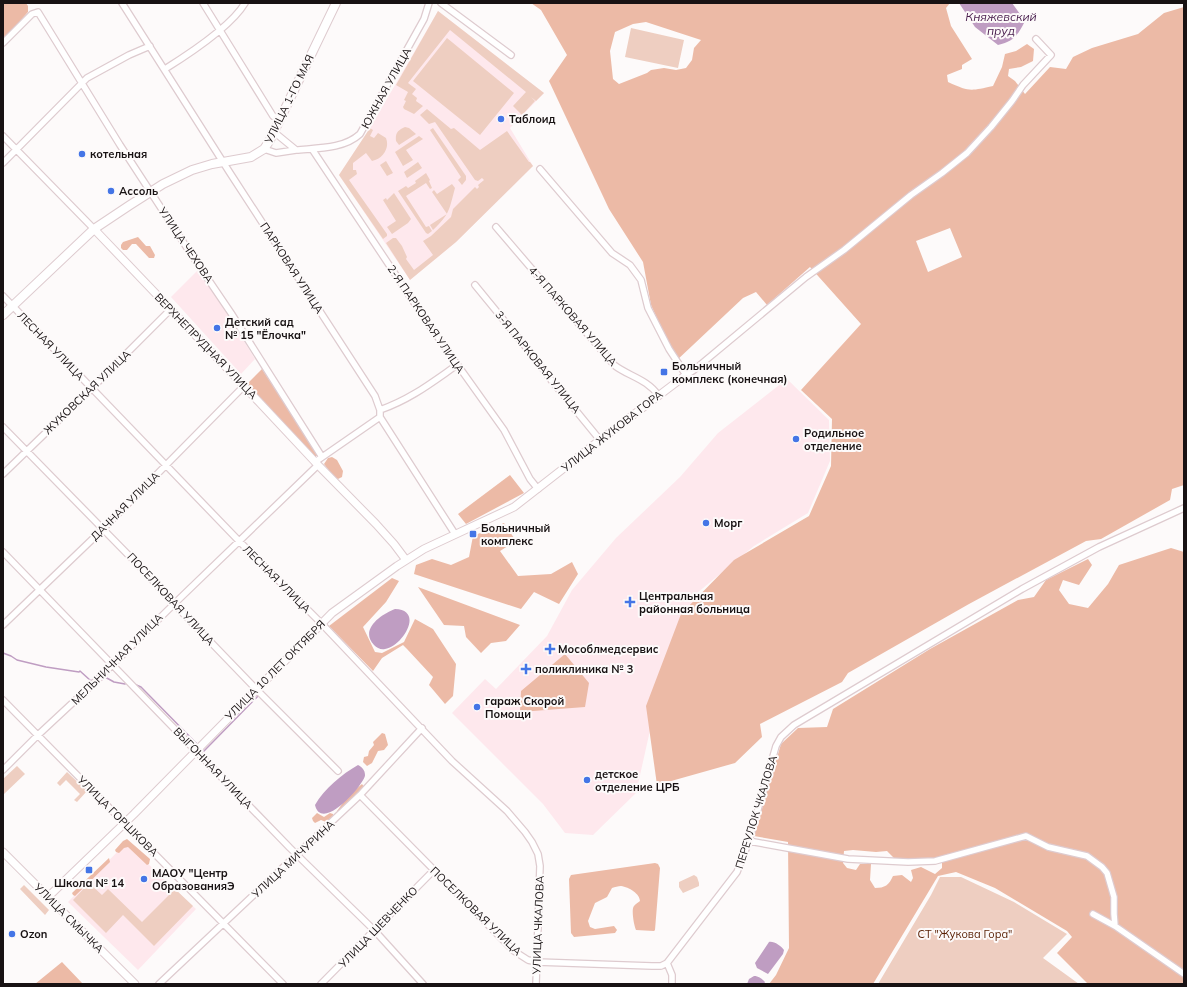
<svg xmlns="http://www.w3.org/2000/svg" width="1187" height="987" font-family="Mulish,sans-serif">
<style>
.built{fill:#fee8ed}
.green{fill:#eecec1}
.forest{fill:#ecbaa6;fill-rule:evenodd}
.water{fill:#bf9dc2}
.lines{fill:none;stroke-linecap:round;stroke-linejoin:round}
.stream{stroke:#bf9dc2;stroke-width:1.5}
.minor-casing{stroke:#decbcf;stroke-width:8}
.tertiary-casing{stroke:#decbcf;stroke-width:9}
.secondary-casing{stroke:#decbcf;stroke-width:10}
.minor{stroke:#fff;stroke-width:5.5}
.tertiary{stroke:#fff;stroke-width:7}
.secondary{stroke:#fff;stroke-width:8}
.poi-dot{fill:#4475e6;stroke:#fdfafa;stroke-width:1.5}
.labels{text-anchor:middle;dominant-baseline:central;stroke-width:4;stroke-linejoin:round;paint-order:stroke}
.street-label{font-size:11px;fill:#181213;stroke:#fdfafa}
.poi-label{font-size:11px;font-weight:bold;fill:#181213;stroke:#fdfafa;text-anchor:start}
.park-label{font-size:11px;fill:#571d00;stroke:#fdfafa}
.water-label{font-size:12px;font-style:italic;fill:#491e4d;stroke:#fdfafa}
</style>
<rect width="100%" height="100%" fill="#fdfafa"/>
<path class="built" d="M438,11L544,93L510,128L533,166L456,242L410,280L339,175L370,128Z
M199,269L255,359L241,374L171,297Z
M787,379L829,420L830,461L808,513L754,546L697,593L653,717L636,793L593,835L565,833L543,804L452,713L485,679L496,689L547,636L572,590L616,538L680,477L718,433Z
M126,843L196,909L138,970L68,902Z"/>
<path class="green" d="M438,11L544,93L536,101L531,97L535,101L522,115L513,106L526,92L450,30L408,83L416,89L412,94L417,98L416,101L423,106L414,114L404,109L403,107L406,101L404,100L408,92L396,85Z
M631,28L684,40L678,68L625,57Z
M447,38L514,93L480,135L413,81Z
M427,109L451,129L454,128L480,150L507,131L529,162H530L533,166L456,242L410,280L386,243L393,238H396L402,246L407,257L406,259L414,270L433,255L423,241L431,236L451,217L453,209L475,187L477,189L479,187L478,185L484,180L482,178L478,181L475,180L435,122L429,124L420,115Z
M405,127L409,128L416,134L399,145L396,141C395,133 398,130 405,127Z
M370,128L373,130L370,136L374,138L378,133L386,138C390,148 383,159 372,161L366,153L353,163V170H356L357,174L349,180L387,234V236L383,239L339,175Z
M433,128L466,176V180L462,185L458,180L461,177L430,130Z
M419,136L423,139L406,150L413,160L403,166L395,152Z
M386,161L393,173L387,176L380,165Z
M418,162L422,168L407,178L404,172Z
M426,173L430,180L429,181L432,188L430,189L426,183L406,196L426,227L429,226L432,231L428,234L426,233L398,191L406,186L408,188L416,183L415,181Z
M452,184L455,188C449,210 450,214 433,230L430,225L447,214L432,192L434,190L437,194Z
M394,193L411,219L408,223L392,234L387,227L396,221L383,200L386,198L387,200Z
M17,766L25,774L4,794L3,779Z
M67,772L87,791L77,802L74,800L80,794L66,780L60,786L57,783Z
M694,875L697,877L699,883V886L683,893L679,887V882Z
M940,877H961L1014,902L1067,934L1043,958L1079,984H878L931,895Z
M89,883L102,895L108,889L142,922L175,889L193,906L154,946L123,915L106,933L73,900Z
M24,885L49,910L45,915L20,889Z"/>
<path class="forest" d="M3,3H26L28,6V12L3,40Z
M531,3H950L946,8L951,26L972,59L962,65V69L947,75L948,82C970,92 970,91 993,86L1002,67L1005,54L1016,51L1027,44L1034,49L1033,61L1021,67L1009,69L1008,76L1015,81L1025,94L1050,67L1066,69L1073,57L1092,48L1138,34L1164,13L1184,7V485L1172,489L1170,500L1101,539L1086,541L969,604L848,673L842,682L760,724L762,737L735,763L657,785L646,706L681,614L734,560L809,516L831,466L832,419L801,390L861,324L810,267L767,305L756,292L743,298L676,361L651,305L643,262L609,209L549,81L567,55L541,10ZM646,22L701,40L694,48L692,60L686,68L676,70L664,68L651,70L647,73L619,84L613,79L610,51L615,32L633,24ZM950,228L962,257L928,272L916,241Z
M138,237L146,246H150L155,255L154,258H149L136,244H132L127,250H123L121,248V245L123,242Z
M262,369L318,455L315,457L247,384Z
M332,457L337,460L343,471L342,477L338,479L334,477L324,464L328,458Z
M510,475L524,493L466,524L458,514Z
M504,523L516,541L500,551L518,576L551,574L572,562L578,574L559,604L534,592L521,609L414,574L416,565L432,559L451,565L469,557L473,536Z
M1171,548L1184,552V984H1088L1057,953L1072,937L1067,931L995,888L956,872L938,876L873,984H769L776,975L789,948L788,842L754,836L781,744L798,728L827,727L833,709L930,649L1018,600L1034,597L1046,580L1088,559L1092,565L1079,585L1063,580L1059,590L1069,604L1088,608L1108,584L1119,565ZM853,850L876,852L887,851L894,858L907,860L942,858V868L935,874L921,867L911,870L913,878L911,882L902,875L893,876C889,885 885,888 875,888L870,880L871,864H860L856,870L847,868L843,863L844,851Z
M392,578L399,581L386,602L363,627L375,652L382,653L404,642L415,619L433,629L456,664L453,696L445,704L429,685L433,677L407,649L403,645L382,658L373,671L329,626Z
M418,587L520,625L506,641L491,643L481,653L466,637L464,626L444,625Z
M565,654L589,683L585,707L520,712L521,691Z
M382,733L385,734L388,745L384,750L378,751L372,763L367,766L363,762L364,757L368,756L369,751L374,745L373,742Z
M362,784L364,787L342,810L339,812L337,811L348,796Z
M317,813L324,817L330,813L333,814V816L331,820L326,822L321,820L315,823L313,821L312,818Z
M127,839L150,859L149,864L147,865L128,847L124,848L119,853L116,852L115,850L123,841Z
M109,858L110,862L75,896L73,895L72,893Z
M655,863L658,864L660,868L655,930L654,931L636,930C634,926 631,909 634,906C635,904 638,903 640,901C640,894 629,887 621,886C618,886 615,887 612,888L607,897L595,903L588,921L590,927L595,929L614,926L617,930L615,933L574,937L571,933L569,879L571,875Z
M62,962L83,984H35Z"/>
<path class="water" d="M959,3H1012L1025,21C1018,35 1014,41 998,45L975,27Z
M395,609C425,610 402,647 385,649C381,650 377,648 374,645C359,629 382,614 395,609Z
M358,765C362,767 365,770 365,775C366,782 322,834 315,805C324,789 342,774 358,765Z
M769,942C774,941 781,946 784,950L783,954L768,974L757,968L755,963Z
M754,976C759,976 762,979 765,982L764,984H747L749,979Z"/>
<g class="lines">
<path class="stream" d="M3,653L11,656L17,660L46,667L79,672L80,671L91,681L97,676
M102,680L105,677L114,682L125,684
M134,684L141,687L197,744
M204,751L259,695L260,696"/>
<g class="minor-casing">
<path id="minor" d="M122,3L230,173L375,396L380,410V417L455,534
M203,3L273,116L280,120
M441,3L511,55
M3,43L32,14L38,12L120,145L191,254L231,313L322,457
M165,69C189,54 231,27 245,3
M3,136L94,229
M264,149L276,153L296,150L274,132
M312,149L427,322L504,430L530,479L538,489
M296,150C317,148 344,149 360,134L424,19L429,3
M3,163L87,78L129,55L150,46
M540,169L612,253L630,265L641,280L648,308L669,349L686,375L694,370L806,277L844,250L911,195L942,173L967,153L991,127L1012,101L1023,85L1051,55L1036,39
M496,227L614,365C628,376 647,379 658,395
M475,285L538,362L551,380L600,440
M3,296L239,541L321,623L452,761L507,811L525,832L532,842L538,854L540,866L536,984
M380,410C411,399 431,383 457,365
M3,427L147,574L174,604L256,689L338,771
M315,462L380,417
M3,474L92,388L171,309
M3,552L290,848L375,931L423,984
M3,625L103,529L244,386
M3,700L283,984
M3,770L38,735L96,681L174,604L318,465
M360,795L514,951L528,960L537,962L652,966H661L667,963
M749,841L848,859L908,862L935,861L1026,836L1048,847L1087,856L1102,867L1107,873L1114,897V914L1115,926
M1093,914L1115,926L1184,974
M667,963L737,872L749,841L776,746L781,737L794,725L1022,589L1099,547L1184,508
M667,963L672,975V984
M159,984L360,795L422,728
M321,984L434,870"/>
</g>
<g class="tertiary-casing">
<path id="tertiary" d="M94,229L244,386L318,465L376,524L394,544L406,560
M3,852L135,984
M48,897L134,814L332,613L397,566L424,549L514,507L600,440L686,375"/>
</g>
<g class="secondary-casing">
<path id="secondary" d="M3,315L94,229L130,205L163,184L192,170L212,164L251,157L264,149L270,140L336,3"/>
</g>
<use href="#minor" class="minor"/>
<use href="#tertiary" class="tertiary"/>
<use href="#secondary" class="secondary"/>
</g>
<g class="poi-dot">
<circle cx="501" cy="119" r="4"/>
<circle cx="82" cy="154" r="4"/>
<circle cx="111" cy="191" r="4"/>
<circle cx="217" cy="328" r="4"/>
<rect x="660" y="368" width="8" height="8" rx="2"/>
<circle cx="796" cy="439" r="4"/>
<circle cx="706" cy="523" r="4"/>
<rect x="469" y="530" width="8" height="8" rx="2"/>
<path d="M628 596h4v4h4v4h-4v4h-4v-4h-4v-4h4z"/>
<path d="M548 643h4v4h4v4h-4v4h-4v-4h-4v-4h4z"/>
<path d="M524 663h4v4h4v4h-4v4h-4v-4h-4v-4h4z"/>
<circle cx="477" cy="707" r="4"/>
<circle cx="587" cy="780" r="4"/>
<rect x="85" y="866" width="8" height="8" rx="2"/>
<circle cx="144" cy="879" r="4"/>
<circle cx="12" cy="934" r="4"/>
</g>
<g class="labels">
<g class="street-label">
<text transform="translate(386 88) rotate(-61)">ЮЖНАЯ УЛИЦА</text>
<text transform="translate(289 99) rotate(-64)">УЛИЦА 1-ГО МАЯ</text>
<text transform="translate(186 245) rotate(56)">УЛИЦА ЧЕХОВА</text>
<text transform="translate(292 268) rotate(57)">ПАРКОВАЯ УЛИЦА</text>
<text transform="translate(573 316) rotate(49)">4-Я ПАРКОВАЯ УЛИЦА</text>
<text transform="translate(426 319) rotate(56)">2-Я ПАРКОВАЯ УЛИЦА</text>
<text transform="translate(51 346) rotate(46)">ЛЕСНАЯ УЛИЦА</text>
<text transform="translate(206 346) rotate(46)">ВЕРХНЕПРУДНАЯ УЛИЦА</text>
<text transform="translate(538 362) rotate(51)">3-Я ПАРКОВАЯ УЛИЦА</text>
<text transform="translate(87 392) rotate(-44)">ЖУКОВСКАЯ УЛИЦА</text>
<text transform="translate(612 431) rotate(-38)">УЛИЦА ЖУКОВА ГОРА</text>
<text transform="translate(125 506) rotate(-45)">ДАЧНАЯ УЛИЦА</text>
<text transform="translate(277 579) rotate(45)">ЛЕСНАЯ УЛИЦА</text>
<text transform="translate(171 599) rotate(47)">ПОСЕЛКОВАЯ УЛИЦА</text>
<text transform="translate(117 659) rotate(-45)">МЕЛЬНИЧНАЯ УЛИЦА</text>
<text transform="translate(275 670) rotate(-45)">УЛИЦА 10 ЛЕТ ОКТЯБРЯ</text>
<text transform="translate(213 768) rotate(46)">ВЫГОННАЯ УЛИЦА</text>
<text transform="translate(756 812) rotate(-73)">ПЕРЕУЛОК ЧКАЛОВА</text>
<text transform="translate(118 816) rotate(45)">УЛИЦА ГОРШКОВА</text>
<text transform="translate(293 859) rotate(-43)">УЛИЦА МИЧУРИНА</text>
<text transform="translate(476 911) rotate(44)">ПОСЕЛКОВАЯ УЛИЦА</text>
<text transform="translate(69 918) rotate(45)">УЛИЦА СМЫЧКА</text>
<text transform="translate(538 925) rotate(-88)">УЛИЦА ЧКАЛОВА</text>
<text transform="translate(378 927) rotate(-46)">УЛИЦА ШЕВЧЕНКО</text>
</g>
<g class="poi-label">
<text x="509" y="119">Таблоид</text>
<text x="90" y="154">котельная</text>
<text x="119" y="191">Ассоль</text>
<text x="225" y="322">Детский сад<tspan x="225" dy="13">№ 15 "Ёлочка"</tspan></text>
<text x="672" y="366">Больничный<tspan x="672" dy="13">комплекс (конечная)</tspan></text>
<text x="804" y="433">Родильное<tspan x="804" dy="13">отделение</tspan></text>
<text x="714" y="523">Морг</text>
<text x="481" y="528">Больничный<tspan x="481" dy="13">комплекс</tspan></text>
<text x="639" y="596">Центральная<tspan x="639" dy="13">районная больница</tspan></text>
<text x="558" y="649">Мособлмедсервис</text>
<text x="535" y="669">поликлиника № 3</text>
<text x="485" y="701">гараж Скорой<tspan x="485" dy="13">Помощи</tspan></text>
<text x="595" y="774">детское<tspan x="595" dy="13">отделение ЦРБ</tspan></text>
<text x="152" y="873">МАОУ "Центр<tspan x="152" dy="13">ОбразованияЭ</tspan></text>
<text x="89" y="883" text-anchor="middle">Школа № 14</text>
<text x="20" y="934">Ozon</text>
</g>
<g class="park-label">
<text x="965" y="934">СТ "Жукова Гора"</text>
</g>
<g class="water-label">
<text x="1001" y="16">Княжевский<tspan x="1001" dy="14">пруд</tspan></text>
</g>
</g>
<rect width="1187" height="987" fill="none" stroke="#181213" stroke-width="8"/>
</svg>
